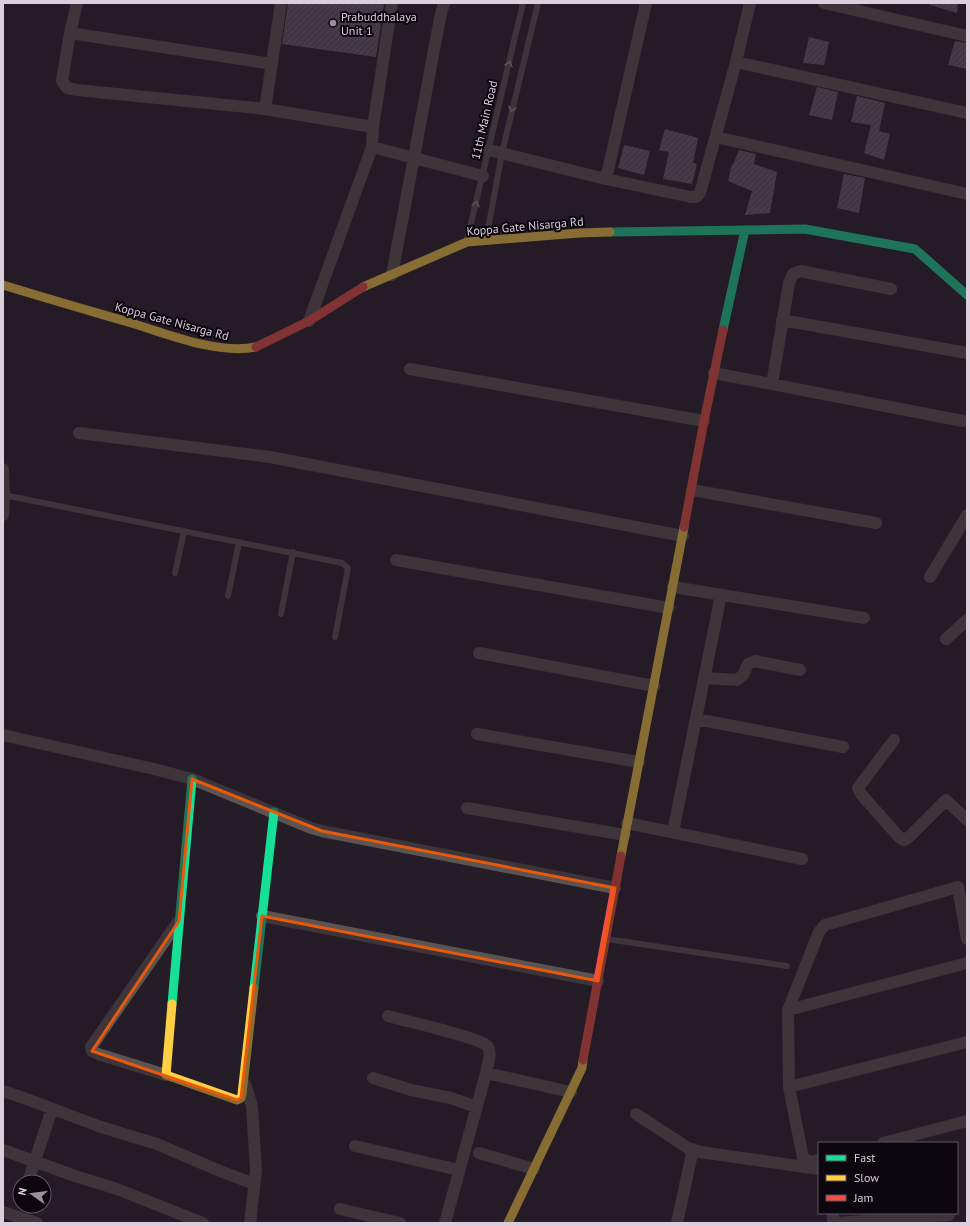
<svg xmlns="http://www.w3.org/2000/svg" width="970" height="1226" font-family="'PT Sans',sans-serif">
<style>
.building{fill:url(#building-hatch)}
.lines{fill:none;stroke-linecap:round;stroke-linejoin:round}
.lane{stroke:#5b5451;stroke-width:6}
.street{stroke:#5b5451;stroke-width:12}
.fast{stroke:#16e098;stroke-width:9}
.slow{stroke:#ffcf43;stroke-width:9}
.jam{stroke:#f24e42;stroke-width:9}
.oneway{stroke:#a1989d}
.marked{fill:none;stroke:#e8590c;stroke-width:3;stroke-linejoin:round}
.poi-dot{fill:#9a909c;stroke:#0c060e;stroke-width:1.5}
.labels{text-anchor:middle;dominant-baseline:central;stroke-width:4;stroke-linejoin:round;paint-order:stroke}
.poi-label{font-size:12px;fill:#dacfdc;stroke:#0c060e;text-anchor:start}
.street-label{font-size:12px;fill:#dacfdc;stroke:#0c060e}
</style>
<defs>
<pattern id="building-hatch" width="6" height="6" patternUnits="userSpaceOnUse"><rect width="6" height="6" fill="#625a64"/><path d="M-1 1l2-2M0 6l6-6M5 7l2-2" fill="none" stroke="#78717a"/></pattern>
</defs>
<rect width="100%" height="100%" fill="#241c26"/>
<path class="building" d="M288,3H384L376,57L282,44Z
M930,3H958L957,13L930,5Z
M809,37L829,42L824,65L803,63Z
M955,41L967,43V69L948,65Z
M817,87L838,92L832,120L809,115Z
M857,96L885,103L879,131L890,134L884,160L864,153L871,125L851,122Z
M665,129L698,138L693,163L697,164L692,184L663,179L669,152L659,150Z
M624,145L650,151L644,175L618,168Z
M739,150L756,154L754,164L777,172L770,213L745,215L752,191L728,181L732,164L733,165Z
M844,174L865,178L859,213L837,208Z"/>
<g class="lines">
<path class="lane" d="M467,240L523,3
M486,240L502,153L538,3
M4,495L342,563L348,568L335,637
M175,573L184,531
M228,596L239,542
M281,614L293,552
M607,939L787,966"/>
<path class="street" d="M824,3L967,36
M70,33L77,3
M736,62L967,113
M272,64L70,33L62,81L67,88L77,90L265,109L373,127
M265,109L281,3
M716,137L967,194
M372,147L483,176
M489,150L606,179L646,3
M606,179L691,197H696L700,193L736,62L750,3
M392,275L440,18L444,3
M782,320L967,353
M309,321L372,147L373,127L392,3
M410,369L704,421
M714,373L963,421
M772,384L789,283L793,274L800,271L891,289
M79,433L270,457L683,536
M3,469L4,495L3,515
M692,490L876,523
M396,560L669,608
M930,577L967,515
M673,587L864,618
M946,639L967,620
M479,653L654,686
M704,678L737,680L743,675L748,664L755,661L800,670
M696,719L843,747
M477,734L639,762
M3,735L154,769L192,779L311,828L322,831L615,888
M894,740L858,788L861,794L899,837L904,840L909,837L946,800L967,820
M467,808L625,835
M627,823L802,859
M673,832L721,595
M262,916L598,981
M788,1010L967,963
M388,1016C405,1021 478,1037 487,1046C493,1052 487,1066 486,1073L445,1223
M486,1073L571,1092
M166,1075L98,1054L92,1051L91,1047L178,922
M373,1078L411,1090L451,1098L476,1107
M245,1084L252,1106L256,1170L250,1223
M789,1087L967,1042
M3,1091L24,1098L101,1127L157,1144L220,1171L254,1184
M636,1114L688,1148L700,1152L819,1169
M883,1143L967,1121
M355,1146L459,1170
M3,1150L75,1176L117,1189L203,1223
M479,1153L534,1169
M819,1160L810,1162L803,1158L789,1087L788,1010L819,932L825,925L958,887L967,939
M28,1182L52,1109
M340,1209L400,1223
M3,1212L37,1223
M677,1223L693,1149
M833,1223V1213
M836,1223L949,1215"/>
<path class="fast" d="M610,232L805,229L915,249L967,295
M723,330L745,230
M254,988L274,812
M172,1004L192,779"/>
<path class="slow" d="M3,285C45,298 87,310 128,322C165,333 217,355 256,347
M363,287L467,242L579,233L610,232
M621,856L684,527
M172,1004L166,1075L237,1100L241,1098L242,1094L254,988
M508,1223L582,1068L583,1060"/>
<path class="jam" d="M256,347L309,321L363,287
M684,527L704,421L723,330
M583,1060L621,856"/>
</g>
<defs><path id="oneway-chevron" d="M-2-3.5L2.5 0L-2 3.5" fill="none" stroke-width="1.6" stroke-linecap="round" stroke-linejoin="round"/></defs>
<g class="oneway">
<use href="#oneway-chevron" transform="translate(509 64) rotate(-77)"/>
<use href="#oneway-chevron" transform="translate(512 109) rotate(104)"/>
<use href="#oneway-chevron" transform="translate(476 204) rotate(-76)"/>
</g>
<path d="M0 0H970V1226H0ZM192,779L322,831L615,888L598,981L262,916L241,1098L237,1100L92,1051L179,921Z" fill="#241c26" fill-opacity=".55" fill-rule="evenodd"/>
<path class="marked" d="M192,779L322,831L615,888L598,981L262,916L241,1098L237,1100L92,1051L179,921Z"/>
<circle class="poi-dot" cx="333" cy="23" r="4"/>
<g class="labels">
<g class="poi-label">
<text x="341" y="16">Prabuddhalaya<tspan x="341" dy="14">Unit 1</tspan></text>
</g>
<g class="street-label">
<text transform="translate(484 120) rotate(-77)">11th Main Road</text>
<text transform="translate(525 226) rotate(-5)">Koppa Gate Nisarga Rd</text>
<text transform="translate(172 321) rotate(15)">Koppa Gate Nisarga Rd</text>
</g>
</g>
<rect width="970" height="1226" fill="none" stroke="#dacfdc" stroke-width="8"/>
<rect x="818" y="1142" width="140" height="72" fill="#0c060e" stroke="#5e5660"/>
<rect x="826" y="1155" width="20" height="6" fill="#16e098" stroke="#5e5660"/>
<text x="854" y="1162" font-size="12" fill="#dacfdc">Fast</text>
<rect x="826" y="1175" width="20" height="6" fill="#ffcf43" stroke="#5e5660"/>
<text x="854" y="1182" font-size="12" fill="#dacfdc">Slow</text>
<rect x="826" y="1195" width="20" height="6" fill="#f24e42" stroke="#5e5660"/>
<text x="854" y="1202" font-size="12" fill="#dacfdc">Jam</text>
<g transform="translate(32 1194) rotate(284)"><circle r="19" fill="#0c060e" stroke="#5e5660"/>
<path d="M0-3L7 15L0 10L-7 15Z" fill="#9a909c"/>
<text y="-6" font-size="11" font-weight="bold" text-anchor="middle" fill="#dacfdc">N</text>
</g>
</svg>
